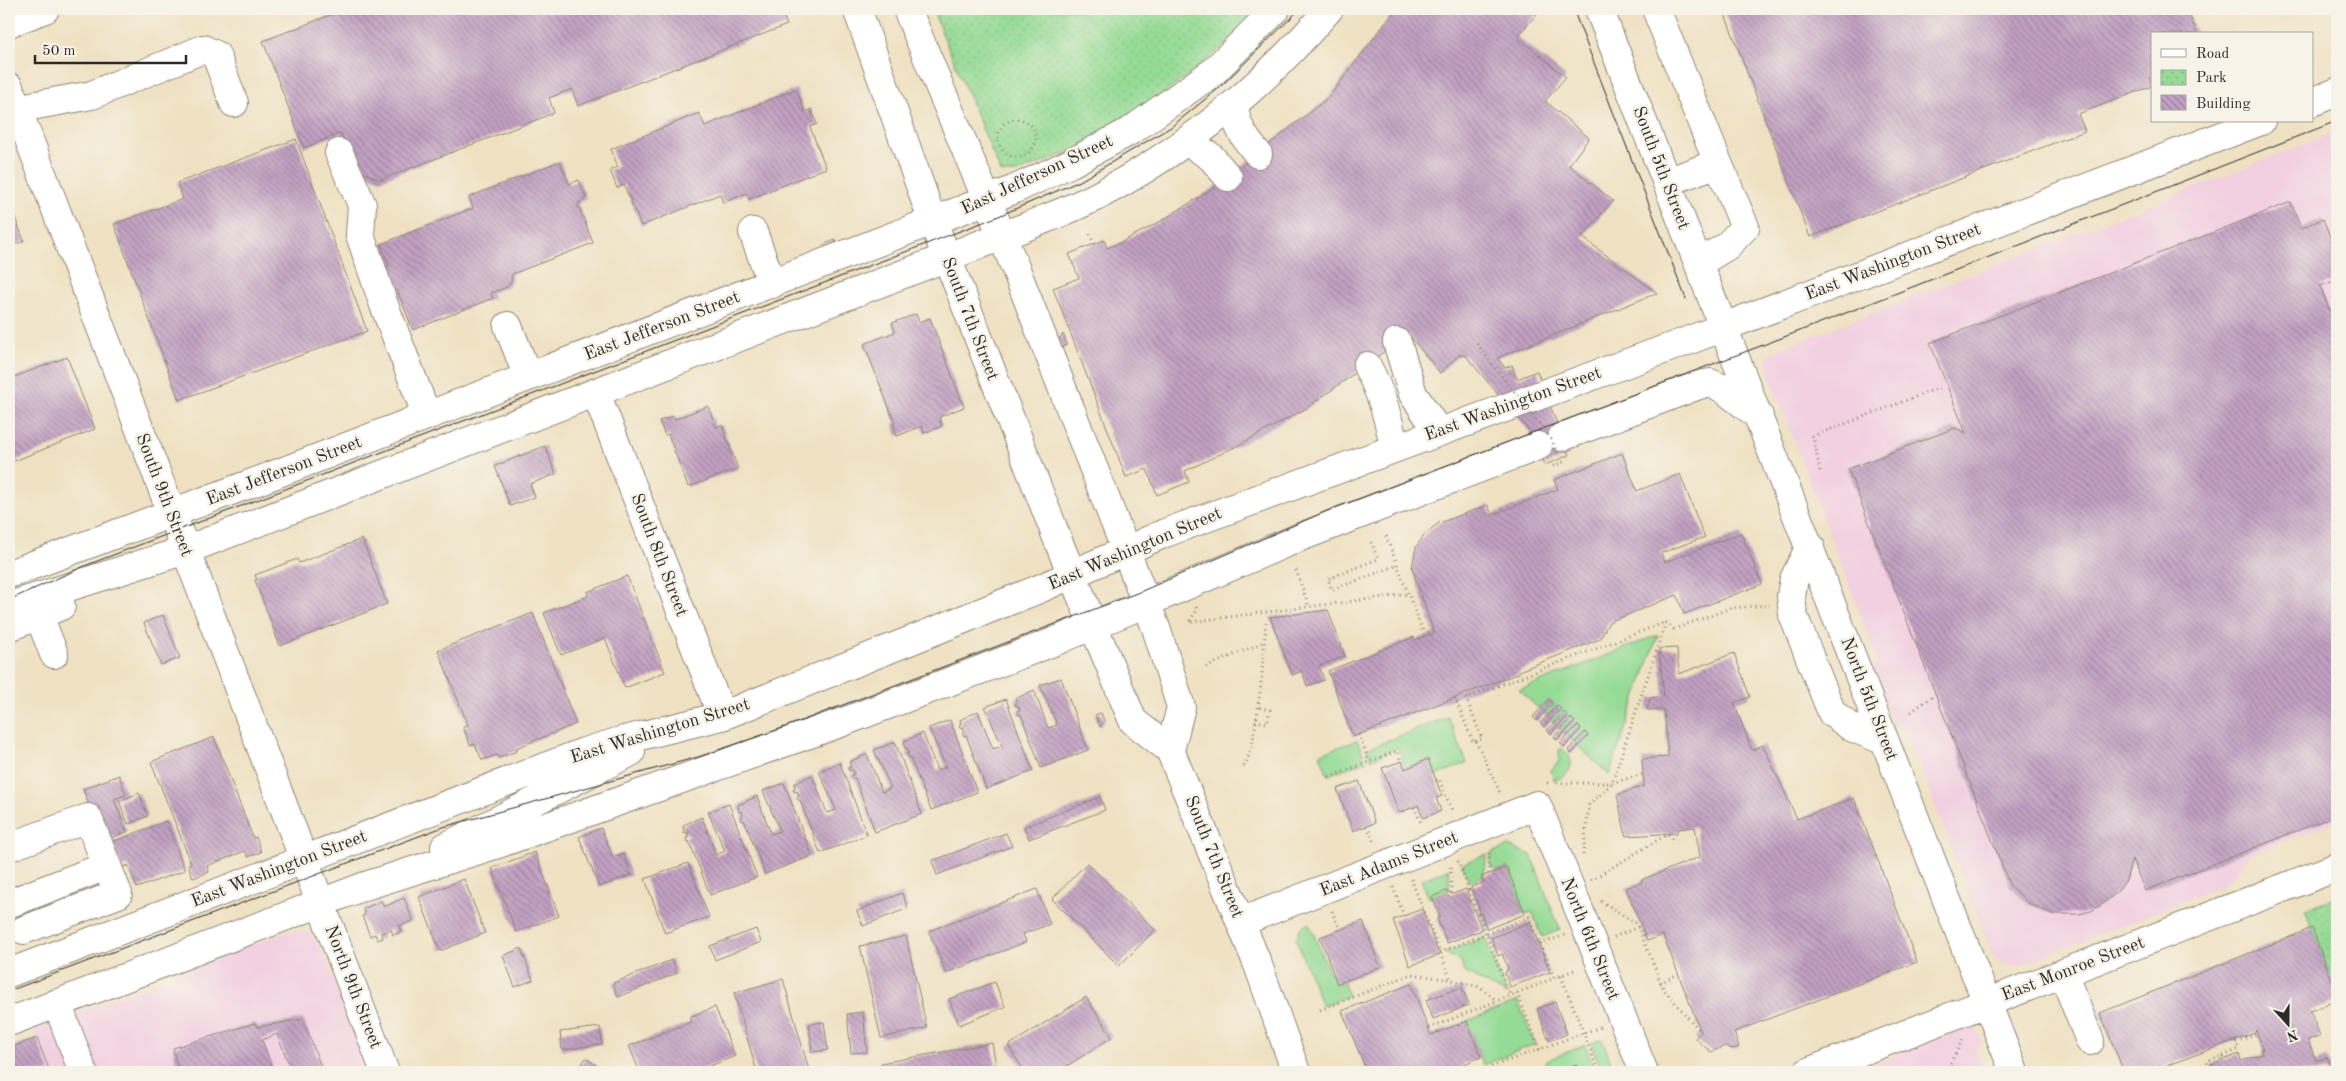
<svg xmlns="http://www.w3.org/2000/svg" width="2346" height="1081" font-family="'Old Standard TT',serif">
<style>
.built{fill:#f2cfe1}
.green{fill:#95db95;stroke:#608360}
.park{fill:url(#park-dots);stroke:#608360}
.building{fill:url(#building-back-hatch)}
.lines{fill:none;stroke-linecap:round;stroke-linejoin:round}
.minor-casing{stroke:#8d8676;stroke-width:30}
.major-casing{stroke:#8d8676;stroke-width:30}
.path{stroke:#8d8676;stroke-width:3;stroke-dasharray:1 4;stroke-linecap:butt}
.minor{stroke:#fff;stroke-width:28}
.major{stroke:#fff;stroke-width:28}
.tram{stroke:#2b2b2b;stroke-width:1}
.path-bridge{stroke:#8d8676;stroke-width:3;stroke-dasharray:1 4;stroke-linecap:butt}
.labels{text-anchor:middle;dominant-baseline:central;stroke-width:5;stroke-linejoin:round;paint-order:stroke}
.street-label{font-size:18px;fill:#2b2b2b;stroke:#f7f3e8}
</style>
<defs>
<pattern id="park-dots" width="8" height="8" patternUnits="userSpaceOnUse" patternTransform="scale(1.25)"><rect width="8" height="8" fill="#95db95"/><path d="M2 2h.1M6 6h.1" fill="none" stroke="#81bc81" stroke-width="1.8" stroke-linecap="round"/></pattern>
<pattern id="building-back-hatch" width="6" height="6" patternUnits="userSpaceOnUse" patternTransform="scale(1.25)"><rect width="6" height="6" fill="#c2a0c2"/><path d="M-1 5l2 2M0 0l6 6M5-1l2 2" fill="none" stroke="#9e839e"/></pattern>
</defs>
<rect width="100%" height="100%" fill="#f7f3e8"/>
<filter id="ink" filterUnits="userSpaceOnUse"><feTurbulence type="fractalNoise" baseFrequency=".02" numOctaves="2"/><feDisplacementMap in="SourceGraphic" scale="10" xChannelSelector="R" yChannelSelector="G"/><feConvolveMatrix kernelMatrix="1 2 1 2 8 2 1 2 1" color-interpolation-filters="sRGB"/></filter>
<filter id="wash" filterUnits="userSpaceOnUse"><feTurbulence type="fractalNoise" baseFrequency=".0096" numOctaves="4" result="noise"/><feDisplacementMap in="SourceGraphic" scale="20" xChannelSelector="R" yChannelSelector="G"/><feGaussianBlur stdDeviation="1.12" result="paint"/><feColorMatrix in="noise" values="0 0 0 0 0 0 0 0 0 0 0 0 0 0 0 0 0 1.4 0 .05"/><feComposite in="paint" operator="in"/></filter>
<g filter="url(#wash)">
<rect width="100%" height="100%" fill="#efe1c2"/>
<path class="built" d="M2337,132V821L2249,855L2228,882L2224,885L2023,964L2011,966L2003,964L1996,959L1992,953L1905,729L1901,724L1891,720L1873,671L1877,661L1876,656L1768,373L1767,360L1771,353L1779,349Z
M299,931L309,933L324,955L369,1072H50L34,1029L287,932Z
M1964,1023L1977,1030L1981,1044L1976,1048L1985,1072H1855L1949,1035L1948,1031Z"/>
<path class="green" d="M1658,635L1609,775L1519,690Z
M1448,717L1467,763L1434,776L1428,760L1406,768L1398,748L1371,759L1367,749Z
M1357,740L1366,761L1328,775L1320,754Z
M1561,748C1578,758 1572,777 1554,780L1551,770L1559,761V750Z
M1509,846L1531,855L1560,930L1542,937L1532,912L1525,914L1508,867L1496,871L1490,865L1491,853Z
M1487,854L1484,875L1469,882L1462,864Z
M1449,869V890L1429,898L1421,880Z
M1309,923L1331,976L1343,981L1348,996L1322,1006L1296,939L1300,928Z
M1485,937L1507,995L1464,972L1461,962L1445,953Z
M1518,1001L1535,1044L1483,1065L1467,1021Z
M1602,1039L1615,1072H1602L1591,1043Z
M1585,1045L1596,1072H1579L1576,1065L1559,1072H1542L1547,1060Z"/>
<path class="park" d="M932,9H1265L1252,24L1129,122L1067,153L1016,173H1001Z
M2337,897V994L2305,909Z"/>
<g id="blocks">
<path class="building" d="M346,9H780L787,25L578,106L572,89L549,98L554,113L380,180L354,168L341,133L304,148L263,41Z
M1396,9L1540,10L1517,37L1566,77L1545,101L1589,138L1569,165L1613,201L1582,237L1657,293L1497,358L1505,368L1512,365L1517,379L1537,371L1569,455L1545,465L1534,437L1465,355H1459L1440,373L1408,334L1307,408L1241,444L1185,471L1189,482L1157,495L1147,469L1126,477L1053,288L1079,278L1069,254L1104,240L1107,248L1122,242L1161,221L1212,189L1329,97Z
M1723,9H2187L2197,34H2152V76L2149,78L2152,86L2078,114L2085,131L1810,237Z
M796,89L805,112L811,109L817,124L810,127L826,168L749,199L746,193L723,203L720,194L641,226L624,185L617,188L610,170L618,167L611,149L699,113L705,126Z
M296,139L367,331L179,400L114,224L183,199L177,183Z
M560,161L569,184L579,180L586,198L578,204L593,243L512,274L511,282L507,287L491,293L493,298L413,330L397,290L389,293L379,269L389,266L381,244L473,208L469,197Z
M9,201L24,241L9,247Z
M2291,202L2301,228L2323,219L2337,255V280L2320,286L2330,311L2337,308V815L2145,891L2132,859L2126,880L2119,890L2103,904L2091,911L2079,914H2052L2028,903L2010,886L1848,469L1955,428L1966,433L1930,343Z
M835,240L837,246L829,249L823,245Z
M916,314L919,322L930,318L964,407L939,417L942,426L924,433L922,426L897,436L893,424L895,423L864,344L895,332L892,323Z
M1063,334L1067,345L1062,347L1059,339Z
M67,357L95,429L9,463V379Z
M708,406L716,427L722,425L738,469L688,487L668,434L665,435L659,421L674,416L675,419Z
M545,446L556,474L530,484L535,497L510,506L495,466Z
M1622,453L1637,491L1680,474L1700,526L1705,537L1661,553L1665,562L1741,533L1762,584L1684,614L1677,595L1609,622L1600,639L1519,671V673L1353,737L1328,671L1414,637L1415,640L1434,633L1412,568L1416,547L1426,533L1439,523L1488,505L1492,515L1558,489L1554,480Z
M362,539L387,604L280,646L255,580H257L255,575L297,559L299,563Z
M627,576L665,672L625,688L605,638L561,655L544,613L588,596L587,592Z
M1328,610L1345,656L1319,666L1324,680L1307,686L1302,671L1292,675L1270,617Z
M533,613L576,724L516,748L517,751L499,758L497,755L482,760L475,744L470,745L463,727L468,725L438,650Z
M163,615L180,658L161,665L144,623Z
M1677,648L1679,674L1734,653L1750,697L1734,703L1752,750L1763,745L1797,819L1854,798L1917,962L1734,1032L1739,1047L1733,1049L1725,1046L1711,1052L1695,1038L1701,1032L1663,935L1647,941L1626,888L1642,882L1641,880L1700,857L1695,827L1677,829V833L1626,836L1617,795L1644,786L1642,759L1668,757L1664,710H1647L1650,698L1664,696L1659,649Z
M1061,678L1088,750L1041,768L1021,714L1019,715L1017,711L1020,710L1018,705L1016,706L1015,704L1017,703L1015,699L1034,690L1048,728L1057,725L1040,685Z
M1006,699L1033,771L986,789L966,735L964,736L962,732L965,731L963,727L960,728L959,725L961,724L960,720L978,711L993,749L1002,746L985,707Z
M1549,699L1553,703L1537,721L1533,717Z
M1557,705L1561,709L1544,727L1540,723Z
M1564,712L1568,716L1551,734L1547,730Z
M1101,713L1104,721L1100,727L1095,715Z
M1571,718L1575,722L1557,740L1554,737Z
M950,720L977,792L931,810L910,757H908L906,754L909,753L907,748L905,749L904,741L923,733L937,770L946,767L929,728Z
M1578,725L1581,729L1564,747L1560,743Z
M1585,732L1588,736L1571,754L1568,750Z
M214,737L253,838L256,837L261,852L248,857L245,851L207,866L209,872L193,878L188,865L191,863L151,762Z
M895,742L922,814L875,832L855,778L853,779L851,775L854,774L852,769L849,771L848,768L851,767L849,762L867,754L882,792L891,788L874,750Z
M1428,759L1442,796L1436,798L1441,811L1423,818L1418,805L1399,813L1382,768L1402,761L1405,769Z
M840,763L867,835L820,853L800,800H798L796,797L799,796L797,791L794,792L793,789L795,788L794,784L812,775L827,813L836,810L819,771Z
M119,775L126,795L114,799L127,832L103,841L83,789Z
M1359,781L1375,823L1353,831L1337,789Z
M784,783L812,856L765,874L744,820L742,821L741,817L743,816L742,812H739L738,805L757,796L771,834L780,831L763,791Z
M139,793L148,816L128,824L119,801Z
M1100,797L1105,810L1029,839L1024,827Z
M729,804L757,877L710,895L689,841L687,842L686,838L689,837L687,832L684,833L683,825L702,817L716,855L725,851L708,812Z
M166,821L185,870L137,888L128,865L121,868L112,842Z
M601,828L613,857L623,853L631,875L599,887L579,837Z
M1006,833L1012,846L937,875L932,861Z
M535,852L559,916L516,932L492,868Z
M688,863L709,917L665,933L645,879Z
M1087,863L1155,930L1119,966L1052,899Z
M1507,867L1525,914L1487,929L1471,887L1483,883L1481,877Z
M464,879L485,933L440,951L419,897Z
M1037,889L1050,924L1023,934L1026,942L946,973L929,931Z
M1466,889L1482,930L1447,943L1437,918L1440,917L1432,897L1446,891L1453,894Z
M902,893L908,908L863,926L857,911Z
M404,898L413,921L399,926L401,932L393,935L391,929L381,933L383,938L378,940L375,934L370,936L362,916L365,915L363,909L381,901L384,907Z
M1422,909L1439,955L1410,966L1393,920Z
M1363,921L1380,967L1337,984L1320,937Z
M1530,922L1550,972L1510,987L1505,973L1508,968L1502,954L1498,956L1491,938Z
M2312,928L2337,994V1000L2310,1011L2320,1036L2308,1040L2316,1061L2327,1057L2333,1072H2214L2211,1065L2239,1054L2241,1061L2263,1054L2261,1050H2263L2256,1030L2255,1033L2149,1072H2124L2100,1013Z
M756,929L761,942L715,960L710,946Z
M906,936L927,1028L881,1038L860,946Z
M521,948L533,980L515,987L503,956Z
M672,960L677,973L618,997L613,983Z
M783,979L809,1070L802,1072H757L734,993Z
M995,982L1005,1007L959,1025L949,999Z
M1411,984L1431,1035L1467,1021L1481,1057L1462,1065L1465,1072H1367L1342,1011Z
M1462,987L1469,1005L1433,1019L1426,1000Z
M1086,997L1112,1037L1067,1066L1071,1072H1025L1008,1046Z
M1555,1002L1567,1034L1549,1041L1537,1009Z
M715,1007L735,1056L695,1072H640L629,1046L691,1022L689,1017Z
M863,1012L867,1052L851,1053L847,1014Z
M303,1019L323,1072H292L277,1034L262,1040L274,1072H178L173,1048L255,1023L258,1027Z
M824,1022L828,1050L812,1052L809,1024Z
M600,1027L602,1044L562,1050L560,1032Z
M37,1038L50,1072H9V1048Z
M992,1043L997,1072H883L881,1063Z
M586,1058L606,1072H576Z
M1576,1065L1579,1072H1559Z
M537,1068L538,1072H517V1071Z"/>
</g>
</g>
<g filter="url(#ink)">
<use href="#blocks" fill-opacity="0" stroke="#8d8676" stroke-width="1"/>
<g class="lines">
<g class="minor-casing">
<path id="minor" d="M1599,9L2014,1072
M1656,9L1718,163
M9,23L45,9
M9,87L385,1072
M1234,104C1235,125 1245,139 1258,154
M9,110L92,95L203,49L216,55L234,103
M1187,141L1211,157L1228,177
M339,153L362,205L360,235L384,305L427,416
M1667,182L1718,163L1745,227L1727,246L1699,263
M753,232L772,284
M508,326L528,377
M1397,342L1413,394L1438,431
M1367,366C1381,392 1389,418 1394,448
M596,393L722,716
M1562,437L1699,385L1710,383L1722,388L1759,416
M1810,546L1794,579L1791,596L1793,615L1832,713L1851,727L1885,741
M1146,603L1298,538L1538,446
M39,616L54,654
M9,847L88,818L118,894L24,930
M13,902L106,866
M1241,922L1537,805L1644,1072
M2063,973L2090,1041
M57,1003L83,1072
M1808,1072L2337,867"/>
</g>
<g class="major-casing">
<path id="major" d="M857,9L933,222L1059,543L1133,721L1170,750L1258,965L1296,1072
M907,9L1015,267L1156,628L1181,707L1170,750
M2312,102L2337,92
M9,574L263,479L1013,190L1071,163L1132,130L1213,72L1276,9
M9,606L186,550L1028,226C1052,216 1077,207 1101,194C1188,148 1265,84 1329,9
M9,627L61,606
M445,847L631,752
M9,973L584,752L624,740L722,716L1039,589L1165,533L1682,343L2261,121
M9,1022L365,886L495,845L843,722L1056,641L1146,603"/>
</g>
<path class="path" d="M998 138a19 19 0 1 1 38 0a19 19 0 1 1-38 0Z
M1090,234L1094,244
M1553,466L1566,461
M1820,471L1813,436L1941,387
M1386,536L1425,637
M1371,542L1378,559L1328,579L1332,590L1398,565
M1296,570L1309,607
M1196,607L1197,610L1189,622L1409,594
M1206,667L1264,642
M1455,698L1473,742L1482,739L1466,698L1666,622L1674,629L1731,608L1770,605
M1911,712L1936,694
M1255,721L1267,723L1270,710L1257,707
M1359,734L1369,762
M1476,741L1501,795
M1244,766C1258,746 1264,649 1266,621
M1329,777L1397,751L1401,761
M1436,780L1439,779L1453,813
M1547,783H1612L1643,774
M1414,807L1422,825
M1367,826L1375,844
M1583,855L1589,805L1612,783L1666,622
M1458,861L1469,890L1472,889
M1489,874V850
M1411,879L1451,980
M1591,880L1668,834L1672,839
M1393,887L1404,916
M1469,890L1510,996
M1451,893V864
M1601,901L1637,924L1664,990L1701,1032
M2334,903L2337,905
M1332,911L1340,930
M1614,937L1641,926
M1540,944L1565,935
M1440,952L1529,917L1554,978
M1561,976L1599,1072
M1660,983L1678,974
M1517,993L1540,1050
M1320,1010L1412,974L1451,980L1480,987L1497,1001
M1429,1028L1577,969
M2223,1056L2239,1049L2236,1042L2257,1034
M1477,1072L1600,1027
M1946,1072L1964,1037
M2208,1072L2210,1071L2207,1062L2223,1056L2225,1060"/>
<use href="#minor" class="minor"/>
<use href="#major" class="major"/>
<path class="tram" d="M1573,9L1686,299
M9,600L87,565L994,218L1080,181L1171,127L1219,88L1300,9
M9,991L443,827L698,757L780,729L1142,591L1329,510L1792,334L2337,121"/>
<path class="path-bridge" d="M1477,344L1552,440L1557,454"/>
</g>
</g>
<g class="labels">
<g class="street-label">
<text transform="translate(1661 168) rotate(69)">South 5th Street</text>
<text transform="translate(1037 175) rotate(-25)">East Jefferson Street</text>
<text transform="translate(1893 262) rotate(-21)">East Washington Street</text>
<text transform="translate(970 319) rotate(69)">South 7th Street</text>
<text transform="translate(662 326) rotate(-21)">East Jefferson Street</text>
<text transform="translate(1513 404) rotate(-20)">East Washington Street</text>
<text transform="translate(284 471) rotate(-21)">East Jefferson Street</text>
<text transform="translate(164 495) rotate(69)">South 9th Street</text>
<text transform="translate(1135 549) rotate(-23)">East Washington Street</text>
<text transform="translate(659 555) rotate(69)">South 8th Street</text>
<text transform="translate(1869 699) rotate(69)">North 5th Street</text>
<text transform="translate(660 731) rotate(-17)">East Washington Street</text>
<text transform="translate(1214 857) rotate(68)">South 7th Street</text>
<text transform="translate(1389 864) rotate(-22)">East Adams Street</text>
<text transform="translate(279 869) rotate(-21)">East Washington Street</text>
<text transform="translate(1590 939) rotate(68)">North 6th Street</text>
<text transform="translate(2073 969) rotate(-21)">East Monroe Street</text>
<text transform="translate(353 987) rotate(69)">North 9th Street</text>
</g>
</g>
<rect width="2346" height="1081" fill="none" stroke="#f7f3e8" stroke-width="30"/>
<rect x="2151" y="32" width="162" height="90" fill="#f7f3e8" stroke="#a5a39c"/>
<rect x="2161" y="49" width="25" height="8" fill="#ffffff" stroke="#a5a39c"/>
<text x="2196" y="58" font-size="15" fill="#2b2b2b">Road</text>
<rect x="2161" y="70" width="25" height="15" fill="url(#park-dots)" stroke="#a5a39c"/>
<text x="2196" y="82" font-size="15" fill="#2b2b2b">Park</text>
<rect x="2161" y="95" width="25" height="15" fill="url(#building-back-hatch)" stroke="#a5a39c"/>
<text x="2196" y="108" font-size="15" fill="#2b2b2b">Building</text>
<g transform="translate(2288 1024) rotate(159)" stroke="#f7f3e8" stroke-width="4" paint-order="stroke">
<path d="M0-4L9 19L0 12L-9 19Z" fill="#2b2b2b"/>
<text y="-8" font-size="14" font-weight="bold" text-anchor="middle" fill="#2b2b2b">N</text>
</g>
<path d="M35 55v8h151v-8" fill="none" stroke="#2b2b2b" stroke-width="2.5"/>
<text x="42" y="55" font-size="15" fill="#2b2b2b" stroke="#f7f3e8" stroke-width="4" paint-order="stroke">50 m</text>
</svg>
